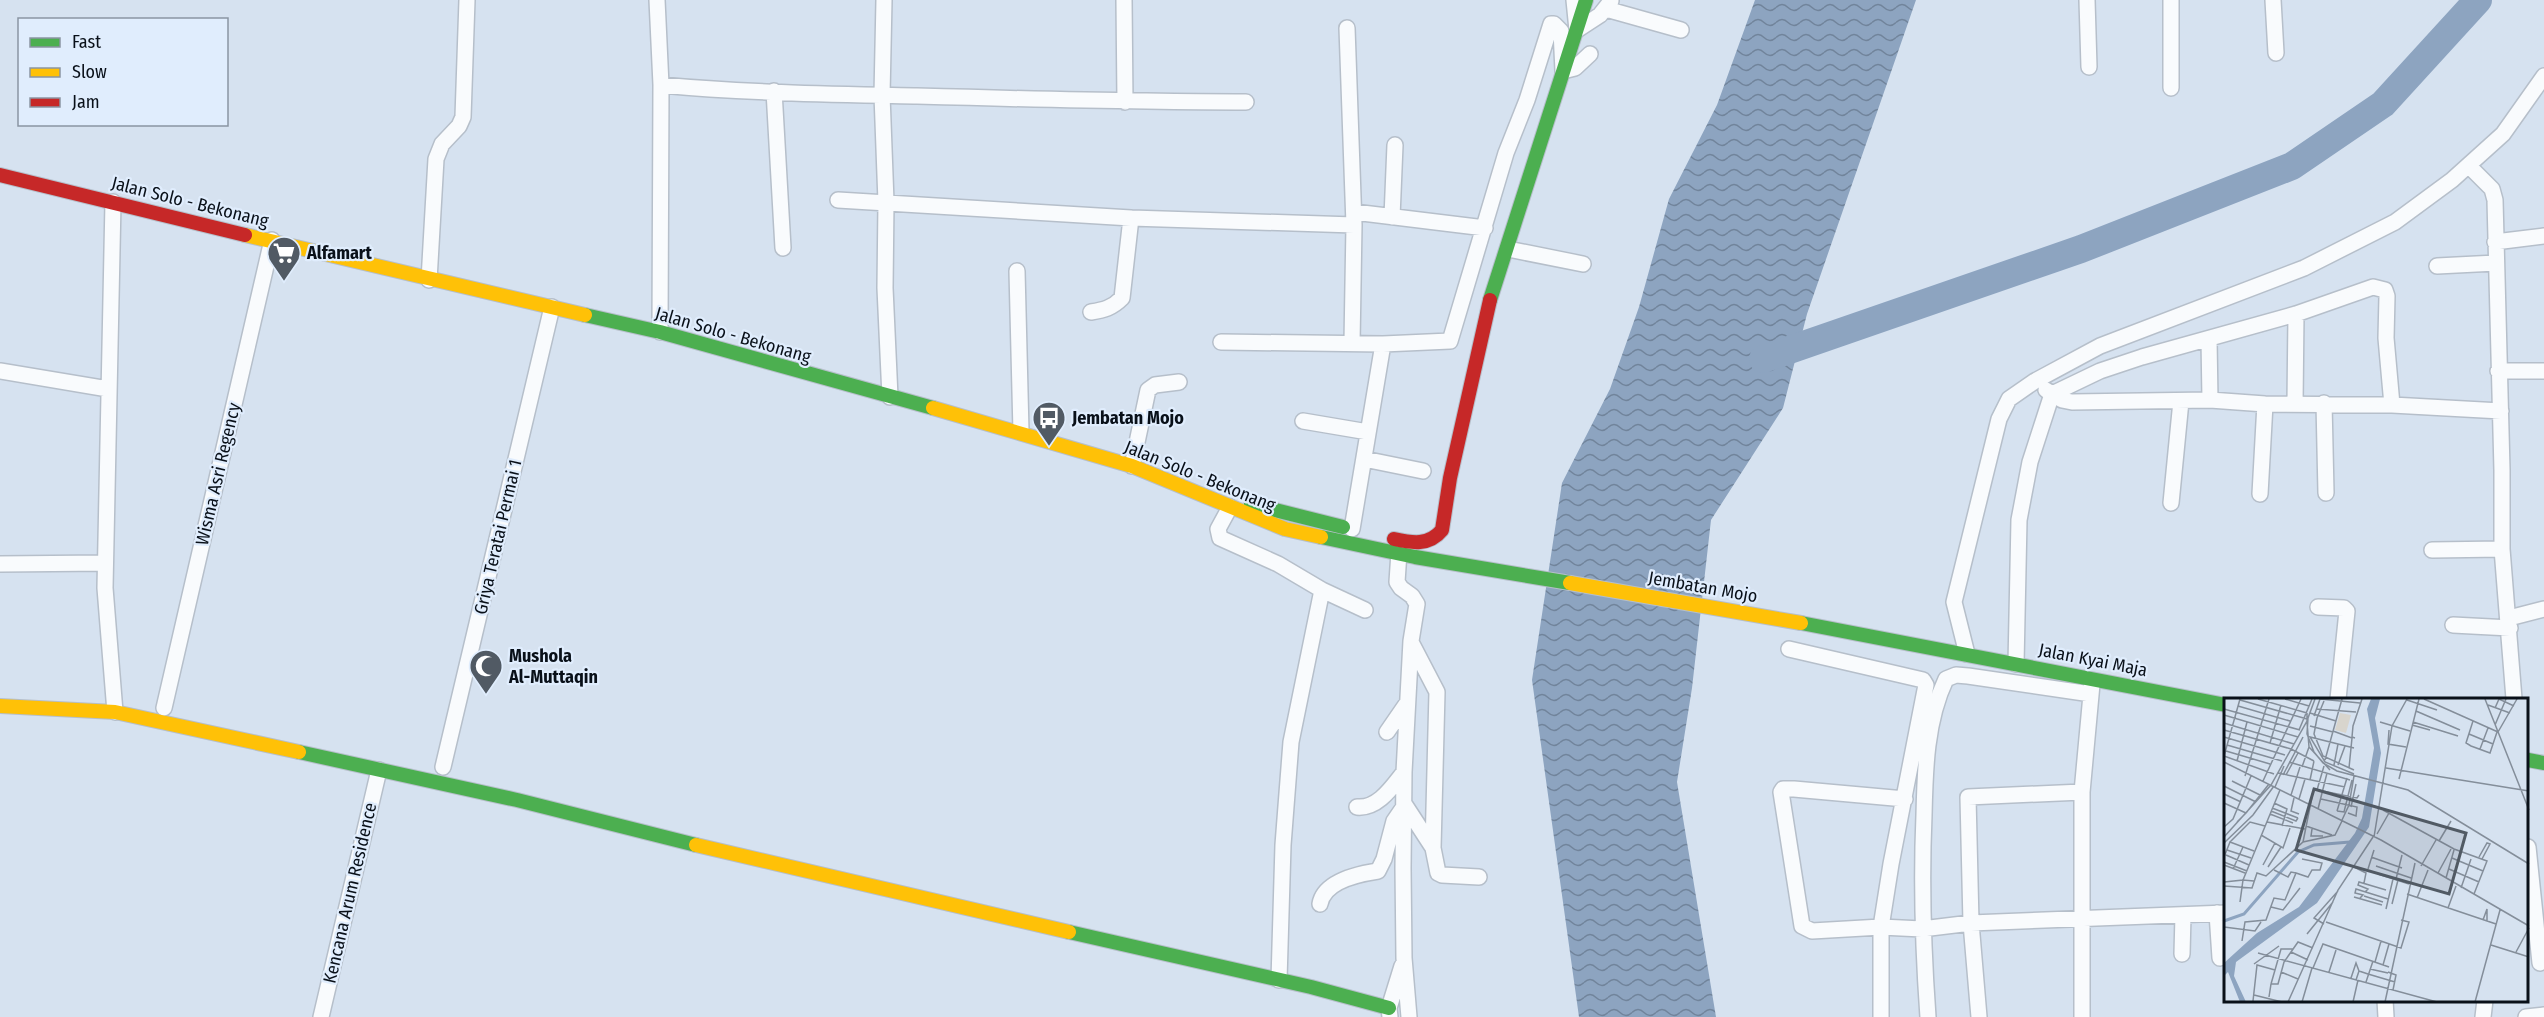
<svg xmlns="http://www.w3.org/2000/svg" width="2544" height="1017" font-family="'Fira Sans Condensed',sans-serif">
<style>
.water{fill:url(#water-waves)}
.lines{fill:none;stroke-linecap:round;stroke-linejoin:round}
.river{stroke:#8da4c0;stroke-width:28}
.street-casing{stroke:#b6bfca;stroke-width:18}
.fast-casing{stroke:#b6bfca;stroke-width:16}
.slow-casing{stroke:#b6bfca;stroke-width:16}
.jam-casing{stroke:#b6bfca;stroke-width:16}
.street{stroke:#f9fbfd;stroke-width:15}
.fast{stroke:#4caf50;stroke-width:14}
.slow{stroke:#ffc107;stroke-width:14}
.jam{stroke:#c62828;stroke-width:14}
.labels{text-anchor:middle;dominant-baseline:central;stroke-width:4.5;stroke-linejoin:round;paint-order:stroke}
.street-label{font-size:18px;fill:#091019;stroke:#e0edfd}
.poi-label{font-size:18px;font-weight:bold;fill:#091019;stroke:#e0edfd;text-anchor:start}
.inset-river{fill:none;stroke:#8da4c0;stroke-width:3}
.inset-road{fill:none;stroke:#848e9a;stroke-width:1.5}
.view{fill:#515a64;fill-opacity:0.15;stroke:#515a64;stroke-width:3}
.inset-edge{fill:none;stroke:#091019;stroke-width:3}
</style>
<defs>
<pattern id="water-waves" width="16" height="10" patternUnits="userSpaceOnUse" patternTransform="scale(1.5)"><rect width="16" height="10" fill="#8da4c0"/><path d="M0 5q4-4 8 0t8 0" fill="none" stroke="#71849b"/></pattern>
</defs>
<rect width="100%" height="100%" fill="#d6e2f0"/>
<path class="water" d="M1755,0H1916L1807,314L1783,408L1711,520L1692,688L1677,782L1716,1017H1579L1532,680L1562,483L1610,389L1639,307L1669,199L1717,105Z"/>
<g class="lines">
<path class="river" d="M1763,359L2081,249L2292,166L2383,104L2478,0"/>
<g class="street-casing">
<path id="street" d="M657,0L661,85L660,332
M884,0L882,95L886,202L885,288L890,397
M1124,0L1125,102
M1574,0L1577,30L1600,15L1611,1
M2087,0L2089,67
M2273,0L2276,53
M1606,9L1681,30
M1347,28L1354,225L1352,343
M661,85C745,93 830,94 914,96C1025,99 1135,102 1246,102
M2171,88V0
M774,91L783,248
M2469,166L2492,189L2495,200L2502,470V549L2514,699
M838,200L1131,218L1354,225
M113,202L105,588L115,712
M1354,212L1485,228
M1392,217L1395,145
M2495,242L2544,236
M1508,249L1583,264
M2437,266L2496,263
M1017,271L1021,432
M429,280L436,159L442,144L459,126L463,117L467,0
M1091,312C1104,310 1112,308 1122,298L1131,218
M2209,339L2210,400
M1221,342L1383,344L1450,341L1506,153L1527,100L1551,24H1554L1561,31L1563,71L1575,68L1590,54
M0,371L108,389
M2498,371H2544
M2046,390L2062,400L2072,402L2210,400L2265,404L2392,405L2501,411
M2295,403L2296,314
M2324,403L2326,493
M1303,421L1368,432
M1364,459L1423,471
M1132,466L1148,390L1155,385L1179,382
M2260,494L2265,404
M2171,503L2181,401
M1230,507L1218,529L1220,538L1278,564L1322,590
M1352,529L1383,344
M2432,550L2502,549
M1399,552L1397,582L1401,588L1412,596L1417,604L1411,641L1404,772L1403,868L1404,958L1409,1017
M0,564L105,563
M2318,607L2344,608L2347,611L2338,699
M2509,618L2544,609
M2453,625L2510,628
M1412,644L1437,692L1433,848
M1789,649L1923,680L1926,685L1891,864L1881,927V1017
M1967,654L1954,602L1999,419L2009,399L2035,381L2100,346L2304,268L2395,222L2452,180L2503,134L2544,76
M2016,664L2019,520L2030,462L2052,394L2100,371L2142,357L2296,314L2373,287L2385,290L2387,296L2386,338L2392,405
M164,708L272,240
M1387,732L1407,703
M443,767L552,307
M1905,799L1794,789H1783L1781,792L1802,926L1812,931L1881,927L1922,929L1971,923L2226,913
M1357,807C1378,809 1392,787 1404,772
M2528,847L2540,963
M1320,904C1324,881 1358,874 1378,871L1384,859L1394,821L1405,805L1433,848L1438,873L1442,875L1479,877
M2217,913L2220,958
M2182,954L2183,915
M1279,980L1283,845L1291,742L1322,590L1365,610
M2385,1000L2386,1017
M321,1017L379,770
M1390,1017L1389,1008L1402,966
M1928,1017C1923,948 1921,884 1924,815C1925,770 1926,721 1946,679L1956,675L1968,676L2091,694
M1979,1017L1971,923L1968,797L2082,792
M2082,1017V792L2092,684
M2483,1017L2485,1000
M2526,1017L2544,1015"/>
</g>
<g class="fast-casing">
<path id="fast" d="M1490,300L1586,0
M585,315L660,332L933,408
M1251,504L1343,527
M1321,537L1415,557L1570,583
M1801,623L2226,705
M299,752L517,800L696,845
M2528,760L2544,763
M1069,932L1311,987L1389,1008"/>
</g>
<g class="slow-casing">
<path id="slow" d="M245,235L585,315
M933,408L1132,466L1285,529L1321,537
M1570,583L1801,623
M0,706L115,712L299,752
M696,845L1069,932"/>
</g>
<g class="jam-casing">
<path id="jam" d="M0,175L245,235
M1394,539C1412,543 1429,546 1442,530L1450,478L1490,300"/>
</g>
<use href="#street" class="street"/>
<use href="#fast" class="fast"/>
<use href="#slow" class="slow"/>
<use href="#jam" class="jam"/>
</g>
<defs>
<g id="supermarket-pin" transform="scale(1.725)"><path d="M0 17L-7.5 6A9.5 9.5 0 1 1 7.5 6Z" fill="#515a64" stroke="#e0edfd"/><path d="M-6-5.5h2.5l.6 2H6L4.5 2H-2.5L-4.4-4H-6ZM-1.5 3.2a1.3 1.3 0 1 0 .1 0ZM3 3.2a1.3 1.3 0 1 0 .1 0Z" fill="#fff"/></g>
<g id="bus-pin" transform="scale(1.725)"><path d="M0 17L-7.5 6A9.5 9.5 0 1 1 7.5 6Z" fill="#515a64" stroke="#e0edfd"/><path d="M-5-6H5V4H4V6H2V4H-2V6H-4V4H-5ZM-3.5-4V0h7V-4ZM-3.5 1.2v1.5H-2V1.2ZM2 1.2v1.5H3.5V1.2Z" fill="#fff"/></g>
<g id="mosque-pin" transform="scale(1.725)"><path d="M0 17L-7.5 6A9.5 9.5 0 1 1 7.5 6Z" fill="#515a64" stroke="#e0edfd"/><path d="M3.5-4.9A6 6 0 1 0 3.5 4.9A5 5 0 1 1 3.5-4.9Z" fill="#fff"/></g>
</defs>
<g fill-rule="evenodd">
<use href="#supermarket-pin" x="284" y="253"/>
<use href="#bus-pin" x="1049" y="418"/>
<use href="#mosque-pin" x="486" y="666"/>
</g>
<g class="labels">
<g class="street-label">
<text transform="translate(190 202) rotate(14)">Jalan Solo - Bekonang</text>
<text transform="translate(733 335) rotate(16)">Jalan Solo - Bekonang</text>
<text transform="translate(218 474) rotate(-77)">Wisma Asri Regency</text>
<text transform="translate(1200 476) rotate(22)">Jalan Solo - Bekonang</text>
<text transform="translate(498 537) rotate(-77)">Griya Teratai Permai 1</text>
<text transform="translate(1703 587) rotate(10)">Jembatan Mojo</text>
<text transform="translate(2093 660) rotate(11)">Jalan Kyai Maja</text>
<text transform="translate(350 893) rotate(-77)">Kencana Arum Residence</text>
</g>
<g class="poi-label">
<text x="307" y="253">Alfamart</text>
<text x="1072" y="418">Jembatan Mojo</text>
<text x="509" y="656">Mushola<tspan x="509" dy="21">Al-Muttaqin</tspan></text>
</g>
</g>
<g transform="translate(2224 698)">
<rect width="304" height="304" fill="#d6e2f0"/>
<path d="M116,15L127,17L122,35L111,32Z" fill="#d8d5cd"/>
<path d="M147,1H156L151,20L157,55L145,129L93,205L12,264L10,278L22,304H16L4,274L0,278V265L33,235L75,209L131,135L138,120L150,50L143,11Z" fill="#8da4c0"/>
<path class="inset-river" d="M0,223L20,216L74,154L90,147L126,144"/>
<path class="inset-road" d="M16,1L0,58L50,76M34,1L83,15M61,1L85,8M91,1L84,20L83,36L90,54L99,65L113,73L184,92L305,166M96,1L136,5M200,1L274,34M261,1L305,112M16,2L83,21M183,2L213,12M264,7L286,15M14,8L66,23M271,10L275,1L290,8M0,11L76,32M93,11L132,14M192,13L236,32M86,15L112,23M0,17L74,39M90,18L96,1M93,20L90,36L99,58L130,72M93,20L100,3M249,23L242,45L247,48L266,55L273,34M83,24L85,49L106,72M156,24L186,33M189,24L234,38M0,25L70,46M188,27L206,32M271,27L282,1M86,28L109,34M0,32L67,51L90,63M75,32L88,1M165,32L164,46L182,49M109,33L128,40L125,70M274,34L293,1M245,36L269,46M0,39L61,57M131,40L128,39L129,28L138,1M46,45L57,7M3,47L58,63M256,51L264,30M2,53L46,66M101,62L118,1M13,63L23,24M0,64L157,142L305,228M65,64L126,82M110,67L114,46M114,67L121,48M78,69L85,49M162,70L305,93M54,75L121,89M130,76L101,64L86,39L130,50M59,77L79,39M62,77L74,55M21,78L45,1M175,81L195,1M86,82L90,63M8,83L36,97M39,83L77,1M0,88L32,104M51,89L60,68M89,91L133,100L135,97M93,92L100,68M0,96L17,104M67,97L76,69M70,100L67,113L75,116M75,101L81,81M97,101L133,109L132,118L124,115M0,105L22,115L13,124M50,105L63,111L58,128M127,109L132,86M48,110L74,120M94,111L103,75M159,112L230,151L263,163L250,196M47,113L72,123L74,120M113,113L120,114L128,82M113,113L123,80M22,115L45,86M46,116L69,125M118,122L125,107L130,78M43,124L81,131M82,128L108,137M0,129L9,121L27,78M88,131L87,138H99M153,136L165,115M37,137L59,150L66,130M0,139L47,87L83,23V15M150,139L168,28L183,1M215,143L227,123M6,144L26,124L41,128M79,144L89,94M0,145L29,117L50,88M3,152L27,160M2,157L25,167M0,159L6,144L30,153M147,159L178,170M255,159L263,145L266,146L258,161M228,160L259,173M0,164L23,173M0,167L21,175M39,167L51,145M152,168L187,180M197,168L212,142M44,169L57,149M130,169L142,175L140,185M9,171L19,149M144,171L150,152M225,171L255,184M50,172L64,179L67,174L72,175M214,175L227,151M154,176L185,186M222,180L230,152M172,181L178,157M0,184L19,182L56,92M0,188L28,190L33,175L42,178L79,144L111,137L118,123M237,190L247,161M141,194L144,191L134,187L135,184L162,192M183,196L272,226M140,198L159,204M130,199L158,207M136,200L139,197L131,195L132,191L164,201M193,200L204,172M16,204L19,182L30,183M168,206L174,182M47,209L59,212L76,190M224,210L232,188M162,211L169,181M259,222L263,211V223M102,224L177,250L185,224L177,222M100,226L90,220L114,193M0,229L31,233L37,224M83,236L109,204M18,243L21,224L42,222L50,200L61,202L72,175L84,179L88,172H96L98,165L78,161M267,247L305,259M67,254L84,262M292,254L305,230M34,255L213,304M151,264L157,243M30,266L55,248M159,267L165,246M89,270L99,246L165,269M146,271L164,275M57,274L74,281M105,274L112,252M164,274L172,277L169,292M144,276L171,284M127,280L132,265L135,273M132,282L135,273L144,276M142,284L149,263M47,286L57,251H69M30,297L58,304M45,299L47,286H54L60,264L74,244L89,250M29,303L33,267L51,272M64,304L114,192L149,139M78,304L88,270M129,304L134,282M161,304L191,165M251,304L276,212"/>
<path class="view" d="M90,91L242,135L225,196L72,152Z"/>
<rect width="304" height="304" class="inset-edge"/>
</g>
<rect x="18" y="18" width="210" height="108" fill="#e0edfd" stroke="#8a95a2" stroke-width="1.5"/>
<rect x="30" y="38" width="30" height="9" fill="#4caf50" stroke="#8a95a2" stroke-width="1.5"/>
<text x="72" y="48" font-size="18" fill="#091019">Fast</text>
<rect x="30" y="68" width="30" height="9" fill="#ffc107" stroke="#8a95a2" stroke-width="1.5"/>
<text x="72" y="78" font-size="18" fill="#091019">Slow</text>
<rect x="30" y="98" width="30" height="9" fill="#c62828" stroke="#8a95a2" stroke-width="1.5"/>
<text x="72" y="108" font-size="18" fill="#091019">Jam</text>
</svg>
